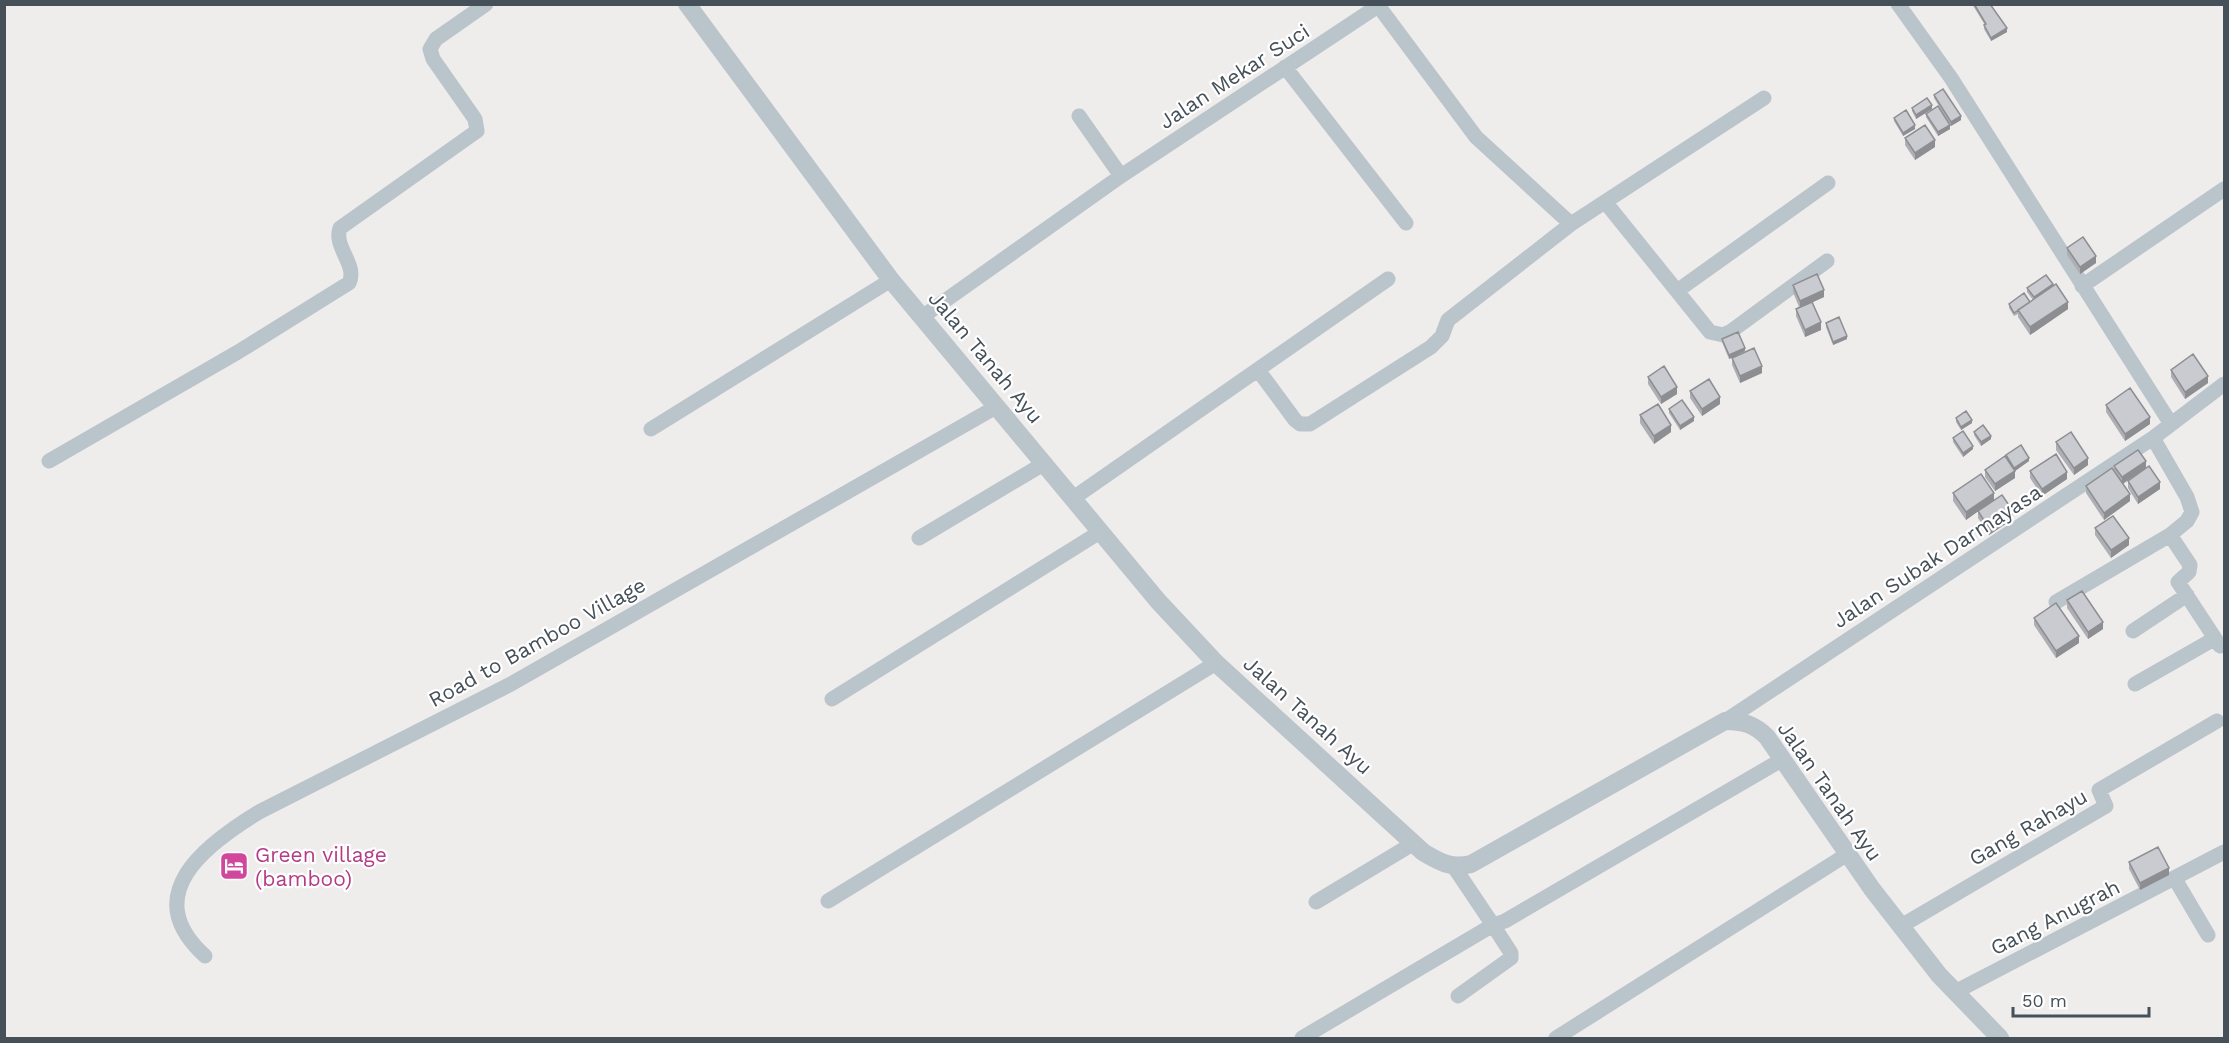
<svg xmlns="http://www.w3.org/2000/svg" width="2229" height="1043" font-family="'Work Sans',sans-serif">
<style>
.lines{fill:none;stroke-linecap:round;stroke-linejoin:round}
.minor{stroke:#bac4cb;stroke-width:15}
.tertiary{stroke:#bac4cb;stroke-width:18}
.wall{fill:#adafb4}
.shaded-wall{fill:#8d8e92}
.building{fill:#c9cbd1;stroke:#8d8e92;stroke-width:1.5}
.labels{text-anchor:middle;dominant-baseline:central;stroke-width:4.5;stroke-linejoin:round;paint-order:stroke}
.street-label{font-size:21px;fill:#455058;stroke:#fff}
.hotel-label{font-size:21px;fill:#b23c85;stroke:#fff;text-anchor:start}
</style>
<rect width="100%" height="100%" fill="#efecec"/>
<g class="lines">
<path class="minor" d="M1377,4L1476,137L1571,224L1764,98
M1898,4L1951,78L2171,424
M1285,67L1406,223
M1079,116L1121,176
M1606,203L1710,332L1723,335L1730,332L1827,261
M2082,286L2224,189
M1677,291L1828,183
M922,317L1121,176L1381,4
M1258,370L1295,420L1300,424H1310L1431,347L1442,336L1448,320L1571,224
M651,429L891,280
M49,461L238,352L349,283C358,265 333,247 340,228L477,131L475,119L433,59L430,49L436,39L486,4
M1072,499L1388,279
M2170,535L2190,565L2189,572L2178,582L2220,646
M919,538L1045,463
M2056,602L2170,535L2187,521L2192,512L2187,497L2153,438
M2133,631L2187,595
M2135,684L2214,639
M832,699L1100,532
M1725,721L2153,438L2224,384
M1454,867L1493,925L1505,921L1783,759
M2175,879L2208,935
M828,901L1216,663
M1316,902L1414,843
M1901,926L2106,806L2099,790L2217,721
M205,956C138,895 205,845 259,812L511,684L996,407
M1955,992L2224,852
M1302,1038L1493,925L1511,953V958L1458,996
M1556,1038L1846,855"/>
<path class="tertiary" d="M687,4L891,280L1158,601L1216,663L1423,852C1440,862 1451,869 1471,864L1725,721C1743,721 1754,724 1767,737L1872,889L1939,975L2000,1038"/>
</g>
<path class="wall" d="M1972,4H1990L2007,32L1991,41L1984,29L1985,25Z
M1934,95L1961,120L1951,126L1934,98Z
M1912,108L1932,109L1916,119L1912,111Z
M1926,114L1950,129L1938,136L1926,117Z
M1894,118L1915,129L1903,136L1894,121Z
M1905,138L1935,147L1915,160L1905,145Z
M2067,248L2096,263L2080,274L2067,255Z
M1793,285L1824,297L1813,302L1821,330L1805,337L1796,316V309L1799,307L1793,292Z
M2053,286L2068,309L2030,335L2018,317V314L2014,316L2009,308V304L2030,302L2033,300L2027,292V288Z
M1826,323L1847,339L1833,345L1826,327Z
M1722,339L1745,351L1729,359L1722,342Z
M1732,358L1762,373L1740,383L1732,365Z
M2171,370L2208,383L2185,399L2171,377Z
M1648,377L1677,394L1661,404L1648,384Z
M1690,391L1720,404L1702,416L1690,398Z
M2106,405L2150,424L2125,441L2106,412Z
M1669,409L1694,421L1680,430L1669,413Z
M1640,415L1671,432L1654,444L1640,423Z
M1956,418L1972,423L1961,430L1956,422Z
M1974,432L1991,439L1981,446L1974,435Z
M1953,438L1973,449L1963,457L1953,442Z
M2056,442L2088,465L2074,475L2056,450Z
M2006,455L2029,461L2015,471V478L1995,491L1985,477V470L2006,457Z
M2114,466L2146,468L2123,484L2130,501L2104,520L2086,493V486L2114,471Z
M2030,471L2067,479L2042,496L2030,478Z
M2128,481L2160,489L2138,504L2128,488Z
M1953,493L1994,500L2013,519L1989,535L1978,518V511L1966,520L1953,501Z
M2095,528L2129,545L2111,558L2095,535Z
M2067,600L2103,629L2088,639L2067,608Z
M2034,618L2079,643L2056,658L2034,625Z
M2129,862L2169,875L2140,890L2129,869Z"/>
<path class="shaded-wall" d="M2007,28V32L1991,41V38Z
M1932,105V109L1916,119V115Z
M1961,116V120L1951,126V122Z
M1915,125V129L1903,136V133Z
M1950,125V129L1938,136V132Z
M1935,140V147L1915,160V153Z
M2096,256V263L2080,274V267Z
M2053,284V288L2034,301V297Z
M1824,290V297L1800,308V301Z
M2068,302V309L2030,335V327Z
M1821,322V330L1805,337V330Z
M1847,336V339L1833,345V342Z
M1745,348V351L1729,359V355Z
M1762,366V373L1740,383V376Z
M2208,376V383L2185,399V392Z
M1677,387V394L1661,404V397Z
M1720,397V404L1702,416V409Z
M1694,417V421L1680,430V426Z
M2150,417V424L2125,441V434Z
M1972,420V423L1961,430V427Z
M1671,425V432L1654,444V436Z
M1991,436V439L1981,446V442Z
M1973,446V449L1963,457V453Z
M2029,458V461L2015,471V478L1995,491V484L2014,471V468Z
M2088,458V465L2074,475V468Z
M2146,461V468L2122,484V477Z
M2067,472V479L2042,496V489Z
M2160,482V489L2138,504V497Z
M1994,493V500L1966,520V512Z
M2130,494V501L2104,520V513Z
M2013,511V519L1989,535V528Z
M2129,538V545L2111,558V550Z
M2103,622V629L2088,639V632Z
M2079,636V643L2056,658V651Z
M2169,868V875L2140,890V883Z"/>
<path class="building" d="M1974,4H1990L2007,28L1991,38L1984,25L1986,24Z
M1943,89L1961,116L1951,122L1934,95Z
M1927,98L1932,105L1916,115L1912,108Z
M1938,106L1950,125L1938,132L1926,114Z
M1906,110L1915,125L1903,133L1894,118Z
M1925,125L1935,140L1915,153L1905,138Z
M2083,237L2096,256L2080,267L2067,248Z
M1817,274L1824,290L1800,301L1793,285Z
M2046,275L2053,284L2034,297L2027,288Z
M2056,284L2068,302L2030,327L2018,310Z
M2024,293L2030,302L2014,313L2009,304Z
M1812,302L1821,322L1805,330L1796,309Z
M1839,317L1847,336L1833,342L1826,323Z
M1738,332L1745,348L1729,355L1722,339Z
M1754,348L1762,366L1740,376L1732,358Z
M2193,354L2208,376L2185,392L2171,370Z
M1664,366L1677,387L1661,397L1648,377Z
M1709,379L1720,397L1702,409L1690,391Z
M2130,388L2150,417L2125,434L2106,405Z
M1682,400L1694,417L1680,426L1669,409Z
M1658,404L1671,425L1654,436L1640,415Z
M1966,411L1972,420L1961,427L1956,418Z
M1983,425L1991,436L1981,442L1974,432Z
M1963,431L1973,446L1963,453L1953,438Z
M2071,432L2088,458L2074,468L2056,442Z
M2021,445L2029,458L2014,468L2006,455Z
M2138,450L2146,461L2122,477L2114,466Z
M2056,454L2067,472L2042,489L2030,471Z
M2005,456L2015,471L1995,484L1985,470Z
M2149,466L2160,482L2138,497L2128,481Z
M2112,468L2130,494L2104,513L2086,486Z
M1981,474L1994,493L1966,512L1953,493Z
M2002,495L2013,511L1989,528L1978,511Z
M2113,516L2129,538L2111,550L2095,528Z
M2082,591L2103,622L2088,632L2067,600Z
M2056,603L2079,636L2056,651L2034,618Z
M2158,847L2169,868L2140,883L2129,862Z"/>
<defs>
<g id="hotel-square" transform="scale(1.5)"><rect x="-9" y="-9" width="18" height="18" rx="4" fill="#d1479c" stroke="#fff"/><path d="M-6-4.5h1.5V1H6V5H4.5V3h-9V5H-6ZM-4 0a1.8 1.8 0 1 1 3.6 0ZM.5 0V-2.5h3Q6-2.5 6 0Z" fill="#fff"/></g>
</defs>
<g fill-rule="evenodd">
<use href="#hotel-square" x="234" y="866"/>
</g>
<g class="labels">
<g class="street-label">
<text transform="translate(1234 76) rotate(-33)">Jalan Mekar Suci</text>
<text transform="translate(986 357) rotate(50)">Jalan Tanah Ayu</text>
<text transform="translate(1937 556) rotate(-33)">Jalan Subak Darmayasa</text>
<text transform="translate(537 642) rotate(-29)">Road to Bamboo Village</text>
<text transform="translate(1308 715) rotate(42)">Jalan Tanah Ayu</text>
<text transform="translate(1830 791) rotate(55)">Jalan Tanah Ayu</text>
<text transform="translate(2028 827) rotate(-30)">Gang Rahayu</text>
<text transform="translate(2055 917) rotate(-27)">Gang Anugrah</text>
</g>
<g class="hotel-label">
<text x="255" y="854">Green village<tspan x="255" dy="24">(bamboo)</tspan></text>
</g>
</g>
<rect width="2229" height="1043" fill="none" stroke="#455058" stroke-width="12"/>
<path d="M2013 1007v9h136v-9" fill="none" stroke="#455058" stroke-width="3"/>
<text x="2022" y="1007" font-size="18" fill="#455058" stroke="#ffffff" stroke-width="4.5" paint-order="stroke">50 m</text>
</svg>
